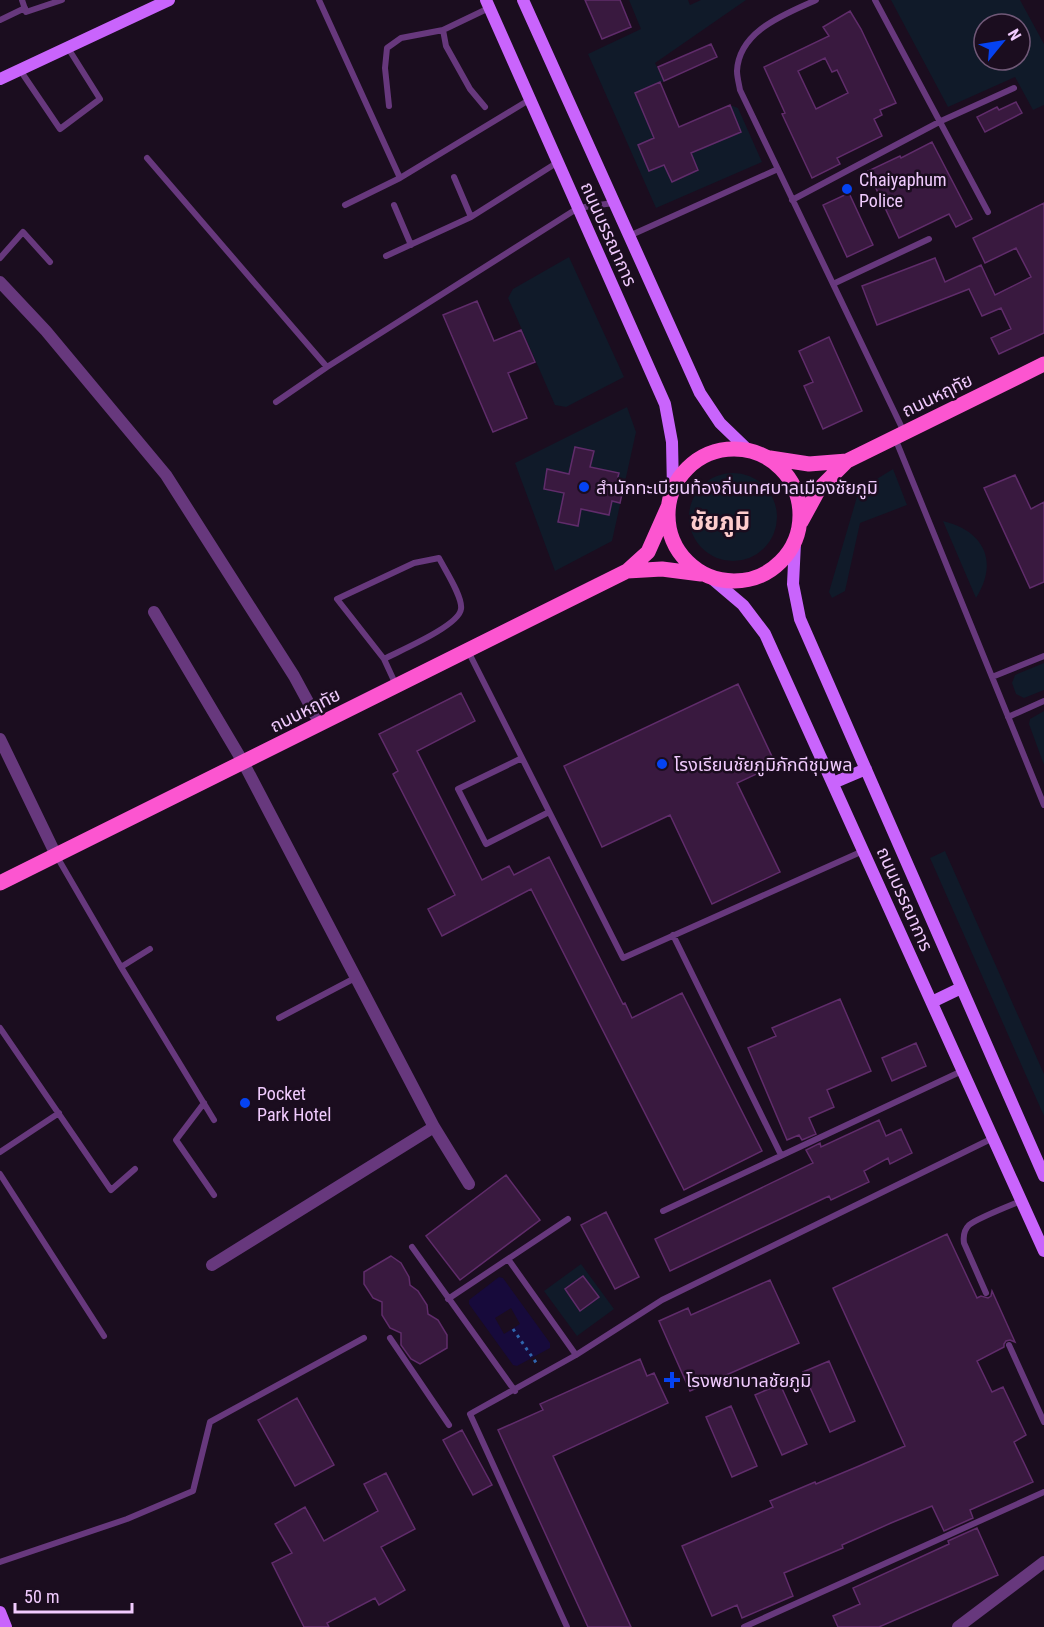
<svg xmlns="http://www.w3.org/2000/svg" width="1044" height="1627" font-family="'Roboto Condensed','Noto Sans Thai',sans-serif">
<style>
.green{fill:#101a29;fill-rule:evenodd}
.water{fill:#170a3b;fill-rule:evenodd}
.building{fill:#39193f;stroke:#602c6b;stroke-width:1.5;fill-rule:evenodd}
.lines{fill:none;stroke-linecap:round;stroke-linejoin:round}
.path{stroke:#3065ae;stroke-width:3;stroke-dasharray:3 4.5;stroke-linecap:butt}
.lane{stroke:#67387d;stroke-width:6}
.street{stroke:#67387d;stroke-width:12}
.secondary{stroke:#c964fc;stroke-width:12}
.primary{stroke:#fc55d0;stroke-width:15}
.poi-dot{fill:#0543f1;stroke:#1b0d1f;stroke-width:2}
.labels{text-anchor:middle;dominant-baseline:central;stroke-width:5;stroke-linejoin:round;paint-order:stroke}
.poi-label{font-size:18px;fill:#f1cbfe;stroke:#1b0d1f;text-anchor:start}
.street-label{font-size:18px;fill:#f1cbfe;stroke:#1b0d1f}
.district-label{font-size:24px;font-weight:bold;fill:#fecdcd;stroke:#1b0d1f}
</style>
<rect width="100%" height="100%" fill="#1b0d1f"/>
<path class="green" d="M629,0H688L690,5L701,0H746L655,63L664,81L635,93L654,138L638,146L649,171L664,165L672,182L698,170L691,153L741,132L730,105L738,108L762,162L656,208L588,54L641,29Z
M891,0H1020L1044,44V105L1033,110L1015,77L948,107ZM984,24H1020V60H984Z
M569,257L624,377L566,407L555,405L508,298L513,289Z
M627,407L636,432L612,541L555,571L515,463Z
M893,469L907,505L860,523L845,591L832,598L829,592L859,490Z
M689 517a44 44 0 1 1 88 0a44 44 0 1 1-88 0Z
M943,521C984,531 999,561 976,598Z
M1044,663V690L1024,698L1016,694L1012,683L1015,675Z
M1044,711V765L1029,724L1030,719Z
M945,851L1044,1074V1116L930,858Z
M581,1264L614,1309L577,1336L544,1291Z"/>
<path class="water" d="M499,1277L503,1278L550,1343V1348L517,1366L513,1365L469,1304V1300ZM511,1308L520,1324L504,1334L495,1318Z"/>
<path class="building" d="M585,0H620L631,27L602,39Z
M850,11L861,29L896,103L880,110L882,115L874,119L882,136L837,158L840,164L812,178L782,114L785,113L764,67L829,36L823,27ZM825,58L832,72L837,70L848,93L816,109L798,71Z
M711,44L717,57L664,81L658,67Z
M660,82L679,127L730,105L741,132L691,153L698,170L672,182L664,165L649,171L638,145L654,138L635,93Z
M1016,102L1022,113L985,132L977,117L997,107L999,110Z
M932,142L972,219L956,227L949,214L899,238L868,171L900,156L901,158Z
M849,193L873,245L847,257L823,205Z
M1044,203V333L999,354L991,338L1011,329L1001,308L982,316L969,289L877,325L862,286L935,258L945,282L981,265L995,295L1031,277L1016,248L985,263L973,238Z
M477,301L494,341L521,330L535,362L508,373L527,418L493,432L443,315Z
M829,337L862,411L823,429L804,386L813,382L799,351Z
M575,447L594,451L590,467L619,473L616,484L624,485L620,503L612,501L609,515L581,509L578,526L558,522L564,493L544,489L547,469L569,474Z
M1015,475L1031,509L1044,502V582L1030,588L984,488Z
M738,684L776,765L737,783L780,872L712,904L670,815L602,847L564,766Z
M461,693L475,721L417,751L482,880L509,866L514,875L549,857L623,1004L625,1003L632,1018L682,993L762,1151L684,1190L531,889L442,936L428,909L455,895L393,774L398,771L379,734Z
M840,999L871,1071L827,1090L834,1107L809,1118L816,1134L802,1140L799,1135L787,1140L748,1048L776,1036L772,1028Z
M916,1043L926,1066L892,1081L882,1058Z
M879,1120L886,1136L901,1129L912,1153L890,1164L888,1158L864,1171L869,1182L831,1200L829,1196L670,1271L655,1239L813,1163L806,1150L820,1143L821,1147Z
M506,1175L540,1220L460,1280L426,1236Z
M606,1212L639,1277L615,1289L581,1225Z
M947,1234L977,1298L981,1296L988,1298L991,1296L992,1291L1015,1342L1010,1340L1006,1341L1004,1344V1347L977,1361L992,1392L1003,1387L1026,1435L1014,1442L1033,1482L970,1510L973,1518L944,1531L932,1506L891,1523L842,1545L843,1548L784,1573L793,1596L742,1618L737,1605L712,1616L682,1546L773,1507L770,1501L815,1482L816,1484L859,1466L905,1446L833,1288Z
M391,1256L401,1263L409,1277L410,1285L418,1291L427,1305L428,1314L438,1320L447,1335V1348L420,1364L411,1359L401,1345V1333L390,1328L382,1315V1302L373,1298L364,1284V1272Z
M583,1276L599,1297L580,1311L565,1289Z
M770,1280L799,1343L690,1391L659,1321L688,1308L691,1315Z
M640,1359L647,1376L654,1373L668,1403L553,1456L631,1627H588L498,1430L543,1410L540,1404Z
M829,1361L855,1421L830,1432L803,1372Z
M780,1384L807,1444L782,1455L755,1395Z
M297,1398L334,1465L295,1486L258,1420Z
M731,1406L757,1466L732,1477L706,1417Z
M462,1430L492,1485L473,1495L443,1440Z
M386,1473L415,1529L381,1547L405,1590L379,1605L375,1598L327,1623L329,1627H304L272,1563L292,1553L275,1524L305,1507L324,1541L378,1511L364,1484Z
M977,1528L998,1575L879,1627H838L833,1616L860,1604L853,1588L949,1544L948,1541Z"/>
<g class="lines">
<path class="path" d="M513,1329L537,1364"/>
<path class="lane" d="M22,0L26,12L62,0
M319,0L400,178
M816,0C786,14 739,30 737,71C737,77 739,84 740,90L904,432
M875,0L988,212
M0,20L25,8
M20,70L60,129L100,99L68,48
M389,106L385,68L387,48L401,38L443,30
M485,107L470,89L446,46L443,30L489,8
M147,158L327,367
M454,177L471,217
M792,200L941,121L1014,88
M345,205L400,178L529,100
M394,205L411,245
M629,236L778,169
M386,256L471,217L558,162
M0,258L23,232L50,262
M833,284L929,239
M276,402L327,367L578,208L613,203
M895,438L1044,805
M468,651L623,958L863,851
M384,659C399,651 459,626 461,609C463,597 445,570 439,558L414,563L337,599L384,659L396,685
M992,677L1044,656
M1008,717L1044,701
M522,758L458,789L486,844L549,812
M56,855L121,967L214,1120
M673,935L781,1155
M121,967L150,949
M279,1018L355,978
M0,1028L111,1190L135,1169
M204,1103L176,1140L214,1195
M0,1152L59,1113
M0,1174L104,1336
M663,1211L962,1071
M412,1247L515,1391
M508,1259L576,1355
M986,1293L964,1243C963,1236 964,1230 969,1225C978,1218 1009,1206 1021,1201
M448,1299L568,1219
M390,1338L449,1425
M1009,1345L1044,1422
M0,1562L127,1519L193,1491L210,1422L364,1338
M567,1627L470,1414L576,1355L662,1300L993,1138
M744,1627L1044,1492"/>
<path class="street" d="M0,282L46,331L166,475L294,676L320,724
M154,612L243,762L434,1127L469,1184
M0,739L56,855
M212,1265L434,1127
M958,1627L1044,1562"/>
<path class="secondary" d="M486,0L665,404L672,442L673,489
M523,0L700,393L720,423L748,450
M0,79L169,0
M795,543L793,584L800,619L1044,1176
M710,577L743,605L765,634L1044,1251
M833,783L866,769
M932,1002L961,988
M0,1612L6,1627"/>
<path class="primary" d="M668 515a66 66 0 1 1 132 0a66 66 0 1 1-132 0Z
M770,458L809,464L847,461
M801,522L819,489L847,461L1044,364
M627,571L662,569L701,574
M0,883L627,571L648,552L668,507"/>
</g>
<g class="poi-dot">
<circle cx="847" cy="189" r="6"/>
<circle cx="584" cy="487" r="6"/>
<circle cx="662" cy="764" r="6"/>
<circle cx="245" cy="1103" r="6"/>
<path d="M669 1371h6v6h6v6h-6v6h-6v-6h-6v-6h6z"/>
</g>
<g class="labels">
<g class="poi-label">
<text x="859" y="179">Chaiyaphum<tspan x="859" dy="21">Police</tspan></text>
<text x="596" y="487">สำนักทะเบียนท้องถิ่นเทศบาลเมืองชัยภูมิ</text>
<text x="674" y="764">โรงเรียนชัยภูมิภักดีชุมพล</text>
<text x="257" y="1093">Pocket<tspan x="257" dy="21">Park Hotel</tspan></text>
<text x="686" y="1380">โรงพยาบาลชัยภูมิ</text>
</g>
<g class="street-label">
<text transform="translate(609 234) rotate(66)">ถนนบรรณาการ</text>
<text transform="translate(937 395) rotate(-26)">ถนนหฤทัย</text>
<text transform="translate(305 710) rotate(-27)">ถนนหฤทัย</text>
<text transform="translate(905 899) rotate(66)">ถนนบรรณาการ</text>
</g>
<g class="district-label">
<text x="720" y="522">ชัยภูมิ</text>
</g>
</g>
<g transform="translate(1002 42) rotate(60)"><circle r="28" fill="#1b0d1f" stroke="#715978" stroke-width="1.5"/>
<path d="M0-4.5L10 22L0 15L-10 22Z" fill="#0543f1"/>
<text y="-9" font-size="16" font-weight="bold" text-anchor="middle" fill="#f1cbfe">N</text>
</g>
<path d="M15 1603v9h117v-9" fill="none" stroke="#f1cbfe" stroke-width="3"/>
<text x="24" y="1603" font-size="18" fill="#f1cbfe" stroke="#1b0d1f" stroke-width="4.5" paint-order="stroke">50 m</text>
</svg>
